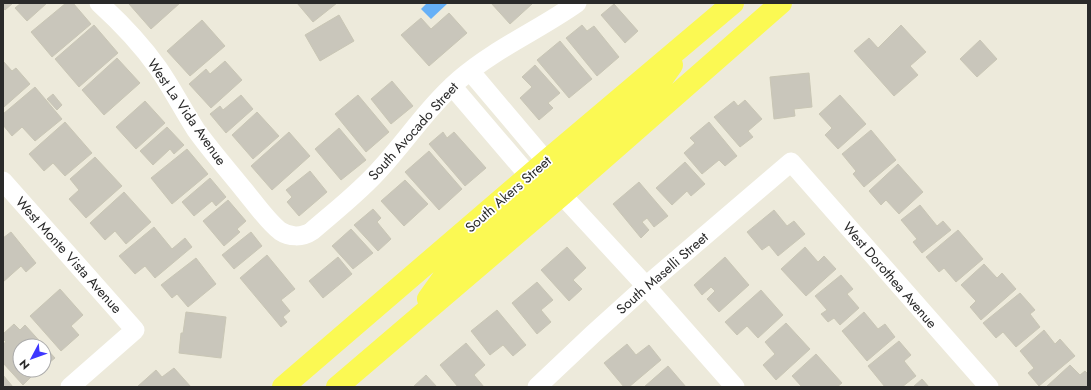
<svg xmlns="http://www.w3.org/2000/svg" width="1091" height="390" font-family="Jost,sans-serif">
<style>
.water{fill:#66b0f7}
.building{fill:#c9c6bb;stroke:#c9c6b5}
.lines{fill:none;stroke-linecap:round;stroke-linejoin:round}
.minor{stroke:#fff;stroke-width:19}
.major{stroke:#fbf953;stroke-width:22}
.labels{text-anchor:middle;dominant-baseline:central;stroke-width:3.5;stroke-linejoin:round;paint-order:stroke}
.street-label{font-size:14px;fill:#2a2a2a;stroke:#fff}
</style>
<rect width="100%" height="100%" fill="#edeadb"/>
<path class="water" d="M427,3H448L431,19L421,9Z"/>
<path class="building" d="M3,3H13L5,10L3,8Z
M21,3H47L27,21L15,8Z
M66,3H73L91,24L52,57L31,32Z
M130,3H180L151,29L129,4Z
M297,3H337L313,22Z
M491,3H531L532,4L510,24Z
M614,4L638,31L625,43L601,15Z
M449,13L467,33L429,66L401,35L421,18L431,29Z
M339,15L354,41L320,61L305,35Z
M202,20L225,46L190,76L167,51Z
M94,25L118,53L79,87L55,59Z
M582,25L587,31L594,26L619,57L597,76L566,38Z
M901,25L926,52L910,66L918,75L894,96L854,51L869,38L878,48Z
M980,40L997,59L977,77L960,59Z
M560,41L592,79L569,98L537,60Z
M117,58L140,83L104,115L82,90Z
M3,61L12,71L16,68L30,84L4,107L3,105Z
M225,61L242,80L211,108L189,84L206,69L210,74Z
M535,65L560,93L548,103L553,108L539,120L520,98L532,87L522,77Z
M809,73L812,107L794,109L795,116L774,119L770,77Z
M392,81L413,106L391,124L371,99Z
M35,87L62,119L35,141L22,127L12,136L3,125V114Z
M53,94L62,105L57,110L47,99Z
M241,95L253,109L226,133L210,114L220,106L223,110Z
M358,95L389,132L366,152L335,114Z
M840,95L866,124L838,149L825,135L832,128L819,114Z
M745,100L762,119L748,131L753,137L740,147L714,117L734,101L738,106Z
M145,101L165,123L136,149L116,127Z
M257,112L279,136L253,159L232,135Z
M65,122L92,153L65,176L53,163L44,171L29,154Z
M709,122L737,156L725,166L719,160L702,174L684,153L695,143L690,138Z
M167,127L184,145L174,154L170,149L153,165L140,151Z
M339,128L366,160L341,180L315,149Z
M871,130L896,160L864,187L853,174L856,171L842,154Z
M289,132L310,156L272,190L251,166Z
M443,132L447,138L454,132L486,168L465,186L429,144Z
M187,149L208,174L172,204L151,178Z
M429,151L462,189L439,210L405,172Z
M95,157L122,186L86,218L69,199L79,190L70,179Z
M685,162L705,184L691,196L687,191L672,205L656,188Z
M898,164L923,192L899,214L886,200L881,205L869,191Z
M310,171L327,192L299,216L287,202L292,197L286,190Z
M210,178L226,197L216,206L212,201L194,216L182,202Z
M405,180L428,204L404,226L381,201Z
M639,182L668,216L654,227L647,218L642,222L649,230L641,238L613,204Z
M124,192L151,222L126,244L115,231L105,240L90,223Z
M228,200L246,221L237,229L240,232L224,246L203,221Z
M920,205L937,226L943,221L951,230L922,253L913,242L917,239L901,220Z
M373,209L381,218L377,222L391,239L378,251L354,225Z
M774,210L787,226L794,221L805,234L778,256L769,245L762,250L747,232Z
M154,227L172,249L185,238L192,247L155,278L145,266L135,274L119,256Z
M351,229L373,253L353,269L332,246Z
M958,230L983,259L956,282L944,268L939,272L926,257Z
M11,232L36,263L26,272L21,266L3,282V238Z
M251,232L262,246L234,269L222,255Z
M567,247L586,268L573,280L582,289L569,301L541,270Z
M805,247L818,262L824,256L836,269L806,296L781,269Z
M267,255L295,289L281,300L290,311L283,317L287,322L281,327L240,278Z
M338,257L352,274L323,298L309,281Z
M725,257L749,285L719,312L707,299L715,291L711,287L702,295L694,285Z
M196,258L216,284L188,307L177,294L172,298L161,285Z
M984,264L997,278L1002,273L1016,289L981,320L970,307L976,301L961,285Z
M841,275L853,289L847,294L859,308L840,325L834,318L828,322L821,314L827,310L815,296Z
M537,282L553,300L541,310L551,322L537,334L512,303Z
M60,289L83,315L71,326L79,335L61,351L30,316Z
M761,290L783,315L758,338L747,326L737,335L725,322Z
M1020,293L1035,310L1030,314L1040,327L1016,347L1003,332L996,338L983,323Z
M497,310L526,345L513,356L503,345L490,355L471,331Z
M186,312L226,317L221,358L179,353L181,333H183Z
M864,312L878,329L885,324L895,337L867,361L842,331Z
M786,323L810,349L776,380L763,365L775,354L765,342Z
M14,324L20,330L25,325L55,358L44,367V346H20V370H41L39,372L38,370L23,385L3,363V344L6,342L3,339V334Z
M1044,330L1055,344L1060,339L1075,356L1039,386L1028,373L1034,368L1020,351Z
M899,341L911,355L904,361L916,376L902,387H885L868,366Z
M466,343L485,365L474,375L484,387H458L440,365Z
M627,344L636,355L649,345L661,360L629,387H624L604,363Z
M816,354L842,383L837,387H802L792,376Z
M1070,365L1080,375L1085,371L1088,374V387H1046Z
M668,366L686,387H644Z
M174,368L191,387H137L156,370L162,377Z
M3,375L13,387H3Z
M426,375L437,387H413Z
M922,379L929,387H913Z"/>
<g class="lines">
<path class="minor" d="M99,3C121,23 141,44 158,68C172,88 183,110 196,130C211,151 228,170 244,190C254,202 268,222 280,231C289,237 302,238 312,231C335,211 361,191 381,168C408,138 430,105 460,79C496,48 539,30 577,3
M470,71L546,161
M452,86L529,176
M3,181L135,330L70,387
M562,195L646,286L735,387
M537,387L593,334L646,286L791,162L989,387"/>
<path class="major" d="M562,195C558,184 561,176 568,167L652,93L672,65
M428,299L448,271L540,191C548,179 550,175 546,161
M283,387L546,161L733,3
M337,387L562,195L781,3"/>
</g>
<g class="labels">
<g class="street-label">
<text transform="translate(187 112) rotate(55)">West La Vida Avenue</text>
<text transform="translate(413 131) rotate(-48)">South Avocado Street</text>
<text transform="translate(508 194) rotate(-41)">South Akers Street</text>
<text transform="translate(69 255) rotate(48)">West Monte Vista Avenue</text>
<text transform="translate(662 273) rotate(-41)">South Maselli Street</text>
<text transform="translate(890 275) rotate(49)">West Dorothea Avenue</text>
</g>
</g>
<rect width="1091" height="390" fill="none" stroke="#2a2a2a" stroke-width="8"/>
<g transform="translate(32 358) rotate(229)"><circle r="19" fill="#ffffff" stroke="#aaaaaa"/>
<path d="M0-3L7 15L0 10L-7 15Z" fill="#3e37ff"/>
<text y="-6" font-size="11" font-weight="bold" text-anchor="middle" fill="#2a2a2a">N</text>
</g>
</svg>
